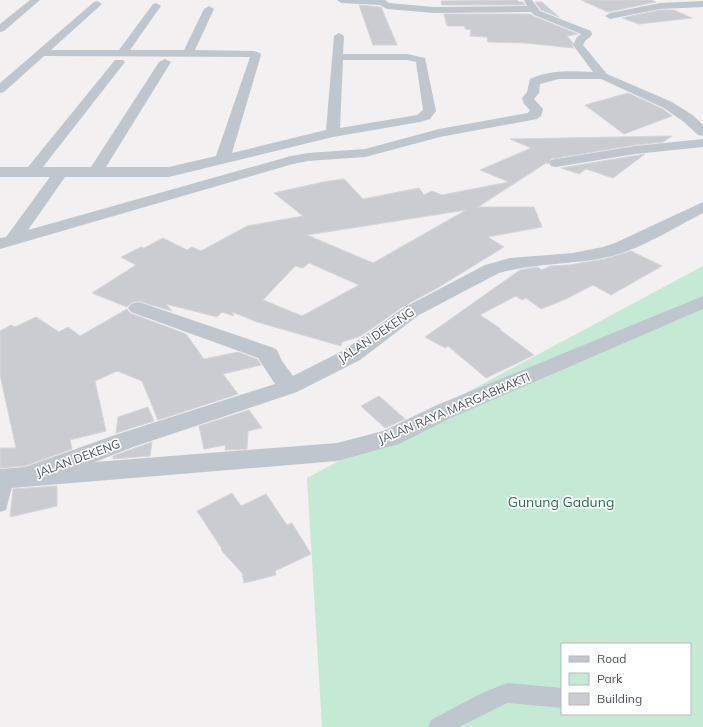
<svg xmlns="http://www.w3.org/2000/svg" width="703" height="727" font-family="Mulish,sans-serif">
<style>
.green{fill:#c4ead6;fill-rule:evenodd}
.building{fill:#cbccd2;stroke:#d5d6db;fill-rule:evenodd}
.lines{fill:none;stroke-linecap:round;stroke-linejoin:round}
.service{fill:#c0c6cd;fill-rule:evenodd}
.minor{fill:#c0c6cd;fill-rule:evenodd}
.labels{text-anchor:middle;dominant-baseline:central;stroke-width:3.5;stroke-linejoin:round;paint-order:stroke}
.street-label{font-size:12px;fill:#4a525b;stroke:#fff}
.near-park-label{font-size:14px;fill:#227552;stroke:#fff}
</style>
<rect width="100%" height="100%" fill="#f2f0f0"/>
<path class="green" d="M703,266V727H322L307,478ZM562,644H690V714H562Z"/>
<path class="building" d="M517,0L519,2H523L525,5H442L441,1Z
M581,0H651L656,2L608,12Z
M535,2H542L559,17L541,10Z
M359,5L381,7L397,45H373Z
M660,10H674L692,18L639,24L622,18Z
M444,14H530L533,16L578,34L567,36L573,43L572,46L574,48L525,43L488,42L487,37L470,36L471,30L465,29V26H447Z
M628,93L663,109L672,116L624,134L585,105Z
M672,136L663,142L635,145L551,159L548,164L546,163L478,207H534L542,227L488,237L504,247L439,287L404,306L361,336L342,342L341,346L257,322L232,312L234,316L222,312L217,317L166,304L172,311L138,301L131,303L127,307L92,293L136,265L121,257L141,247L144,248L163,238L187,250L192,247L201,251L247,226L303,216L274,193L323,182L344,179L363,199L419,188L424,195L432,191L442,195L509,182L480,170L531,148L510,139ZM466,210L373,263L307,235ZM309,263L359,285L302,316L263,300L295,266L303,268Z
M645,154L613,178L586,169L579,174L561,168Z
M631,251L662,266L611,295L593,285L566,299L541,309L526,298L522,300L516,296L480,315L501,329H499L534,355L486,378L448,346L445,348L425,337L520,270L537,267L542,270L550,266L569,265L605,259Z
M127,309L130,313L186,334L204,359L238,352L257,359L261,365L223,374L238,394L158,420L142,381L117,371L95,381L106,431L70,440L72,449L25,466L0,468V448H16L0,375V331L11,325L15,327L36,317L59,332L68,327L80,336Z
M379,396L405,419L385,428L361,406Z
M148,407L154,421L116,433L118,417Z
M249,410L262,428L248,431L247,449L225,450L226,445L204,449L199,426Z
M152,442L150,456L113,459V456Z
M57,486V506L10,517L13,489Z
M232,493L241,506L266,494L287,525L292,523L311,554L275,571L276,575L244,583L242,573L221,550L222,549L197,511Z"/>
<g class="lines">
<path class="service" d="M6,473L11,475L14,479L6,510L0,512V476Z
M507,683L562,688V708L507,703L459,727H428L431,720L482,693Z"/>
<path class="minor" d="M30,0H40L4,31L0,32V24Z
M337,0H385L389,3L434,7L527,6L524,0H532L540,11L591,31L592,35L585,41L583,45L607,74L672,102L694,116L703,125V136L698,135L684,122L664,108L601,79H559L540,84L539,93L534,99L543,109L541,116L537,119L440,137L365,157L308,161L293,164L0,249V238L6,237L50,177H0V167H28L115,60H123L125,62L43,167H91L159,62L165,59L171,62L106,167H169L216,156L250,57L44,56L4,92L0,93V83L94,2L97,1L102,4L51,50H119L153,4L156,3L161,6L130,50H184L204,9L209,6L214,9L195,50L254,51L260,53L261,55L232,153L326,130L334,36L339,33L344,36L343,54H407L425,58L436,111L430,119L420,122L333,137L169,177H65L28,230L291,156L308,153L365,149L439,129L528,113L530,110L524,104L522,98L527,92L530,79C550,70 571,71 593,72L573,45L577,37L581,34L534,15L531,12L434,13L387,9L380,5L341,3ZM343,60H407L416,62L423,110L417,115L340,128Z
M703,1V7L660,9L610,19L605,16L610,13L660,3Z
M703,139V147L635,154L556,167L551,166L549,163L551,160L556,159L635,146Z
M703,202V213C674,228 639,250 608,257C572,265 534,263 499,273L419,315L360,360L297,392L133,447L95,462L337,443L383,431L437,405L703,296V309L453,417L399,444L337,461L0,489V469L25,467L115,435L275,384L258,358L131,312L128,308L131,304L138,302L145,304L274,348L277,350L282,361L293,376L344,350L405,307L485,265L510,258L573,253L603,247L615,243Z"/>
</g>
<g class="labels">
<g class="street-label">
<text transform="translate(376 335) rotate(-34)">JALAN DEKENG</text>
<text transform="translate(454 408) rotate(-23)">JALAN RAYA MARGABHAKTI</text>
<text transform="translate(78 458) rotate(-20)">JALAN DEKENG</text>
</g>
<g class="near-park-label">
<text x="561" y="502">Gunung Gadung</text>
</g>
</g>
<rect x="561" y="643" width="130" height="72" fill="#ffffff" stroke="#b7babd"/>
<rect x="569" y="656" width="20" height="6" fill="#c0c6cd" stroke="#b7babd"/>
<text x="597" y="663" font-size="12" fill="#4a525b">Road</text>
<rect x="569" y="673" width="20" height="12" fill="#c4ead6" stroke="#b7babd"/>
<text x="597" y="683" font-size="12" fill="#4a525b">Park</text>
<rect x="569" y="693" width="20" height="12" fill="#cbccd2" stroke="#b7babd"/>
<text x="597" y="703" font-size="12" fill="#4a525b">Building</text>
</svg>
